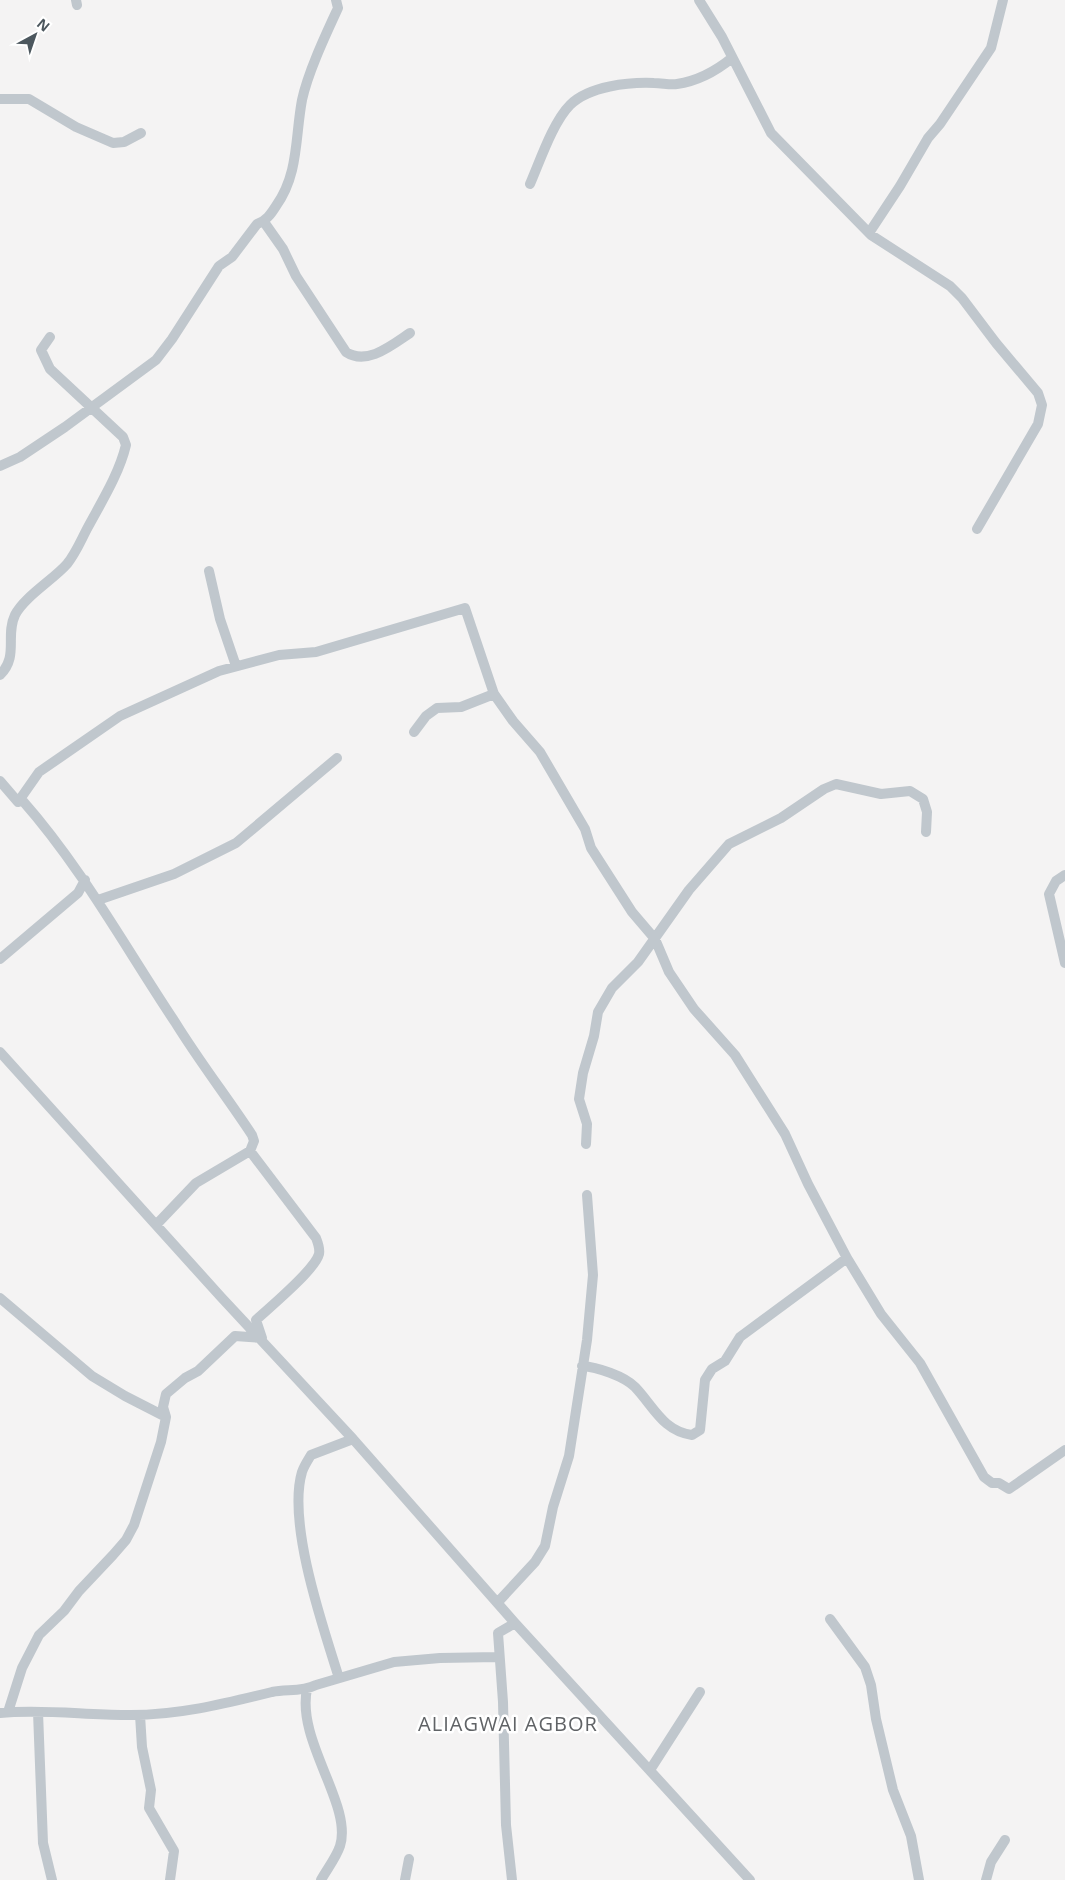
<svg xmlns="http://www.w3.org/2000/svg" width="1065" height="1880" font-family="'Open Sans',sans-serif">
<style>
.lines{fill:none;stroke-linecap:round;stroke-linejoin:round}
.minor{stroke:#c0c7cd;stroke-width:10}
.labels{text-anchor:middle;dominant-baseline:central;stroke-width:5;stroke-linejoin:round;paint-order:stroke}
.quarter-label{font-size:20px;letter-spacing:1px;fill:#606366;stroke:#fff}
</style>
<rect width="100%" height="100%" fill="#f4f3f3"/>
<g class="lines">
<path class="minor" d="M76,0L77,5
M699,0L722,37L771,133L871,235L950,286L962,298L996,343L1038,393L1042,405L1038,424L977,529
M0,99H29L76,127L113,143L124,142L141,133
M530,184C540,161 553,122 570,105C589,86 629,82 654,83C662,83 670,85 677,84C698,81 716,71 732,58
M264,222L283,249L296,276L346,352C367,366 392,345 410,333
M869,233L900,186L928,138L940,124L991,48L1003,0
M0,466L20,457L65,427L156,360L172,339L219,266L232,257L257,224C266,221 271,214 276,206C299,174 295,137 302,100C308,72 326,34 338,8L336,0
M209,571L220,619L236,666
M0,675C19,656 5,636 15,615C24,597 54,579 67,564C76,553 81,540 88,527C102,501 119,474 126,445L123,437L50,369L41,350L50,337
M494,694L513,721L540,752L585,829L591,848L607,873L632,912L655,939L669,972L694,1009L735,1055L785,1134L808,1184L847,1258L881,1314L920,1363L984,1477L992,1483H999L1009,1489L1065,1450
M0,781L18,802L22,800C82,868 125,947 175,1022C199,1061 227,1097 252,1135L254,1141L250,1151L196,1183L156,1225
M18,802L39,772L120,716L219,671L279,655L316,652L465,608L494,694L461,707L437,708L426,716L414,732
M1065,875L1056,881L1049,894L1065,963
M98,900L174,874L236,843L337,758
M0,959L78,893L85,880
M0,1052L221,1297L353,1439L515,1623L750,1880
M586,1144L587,1124L579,1099L583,1073L594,1036L598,1012L612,988L638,962L689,890L729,844L781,818L824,789L836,784L881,794L910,791L923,799L927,812L926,832
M0,1298L92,1376L125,1396L166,1417
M582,1366C597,1367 624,1376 635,1387C654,1407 663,1431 692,1435L700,1430L705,1380L712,1369L725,1361L740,1337L847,1258
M498,1602L535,1562L545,1546L553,1507L569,1456L587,1340L593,1275L587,1195
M830,1619L865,1667L871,1685L876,1719L893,1790L911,1836L919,1880
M339,1678C323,1627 287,1523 302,1472C304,1466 308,1460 311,1455L353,1439
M307,1689C296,1741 353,1805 340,1846C336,1858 327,1869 321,1880
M8,1712L22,1668L39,1635L64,1611L79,1591L113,1555L126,1540L134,1525L161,1442L166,1417L163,1407L166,1394L185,1378L198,1371L235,1336L262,1338L256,1320C270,1307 315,1270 319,1254C320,1249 318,1243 316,1238L250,1151
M38,1712L43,1843L52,1880
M0,1713C42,1709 84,1715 125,1715C175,1716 224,1704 272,1692C287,1689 302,1692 316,1685L394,1662L440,1658L498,1657
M140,1715L142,1747L151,1790L149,1808L174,1851L170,1880
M650,1770L700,1692
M405,1880L409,1859
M512,1880L506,1825L503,1702L498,1633L515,1623
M986,1880L991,1862L1005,1840"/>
</g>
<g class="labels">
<g class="quarter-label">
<text x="508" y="1723">ALIAGWAI AGBOR</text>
</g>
</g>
<g transform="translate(35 35) rotate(40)" stroke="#ffffff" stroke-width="4" paint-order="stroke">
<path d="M0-4L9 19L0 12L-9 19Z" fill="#4c575e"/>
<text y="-8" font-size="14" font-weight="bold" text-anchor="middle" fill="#4c575e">N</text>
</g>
</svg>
